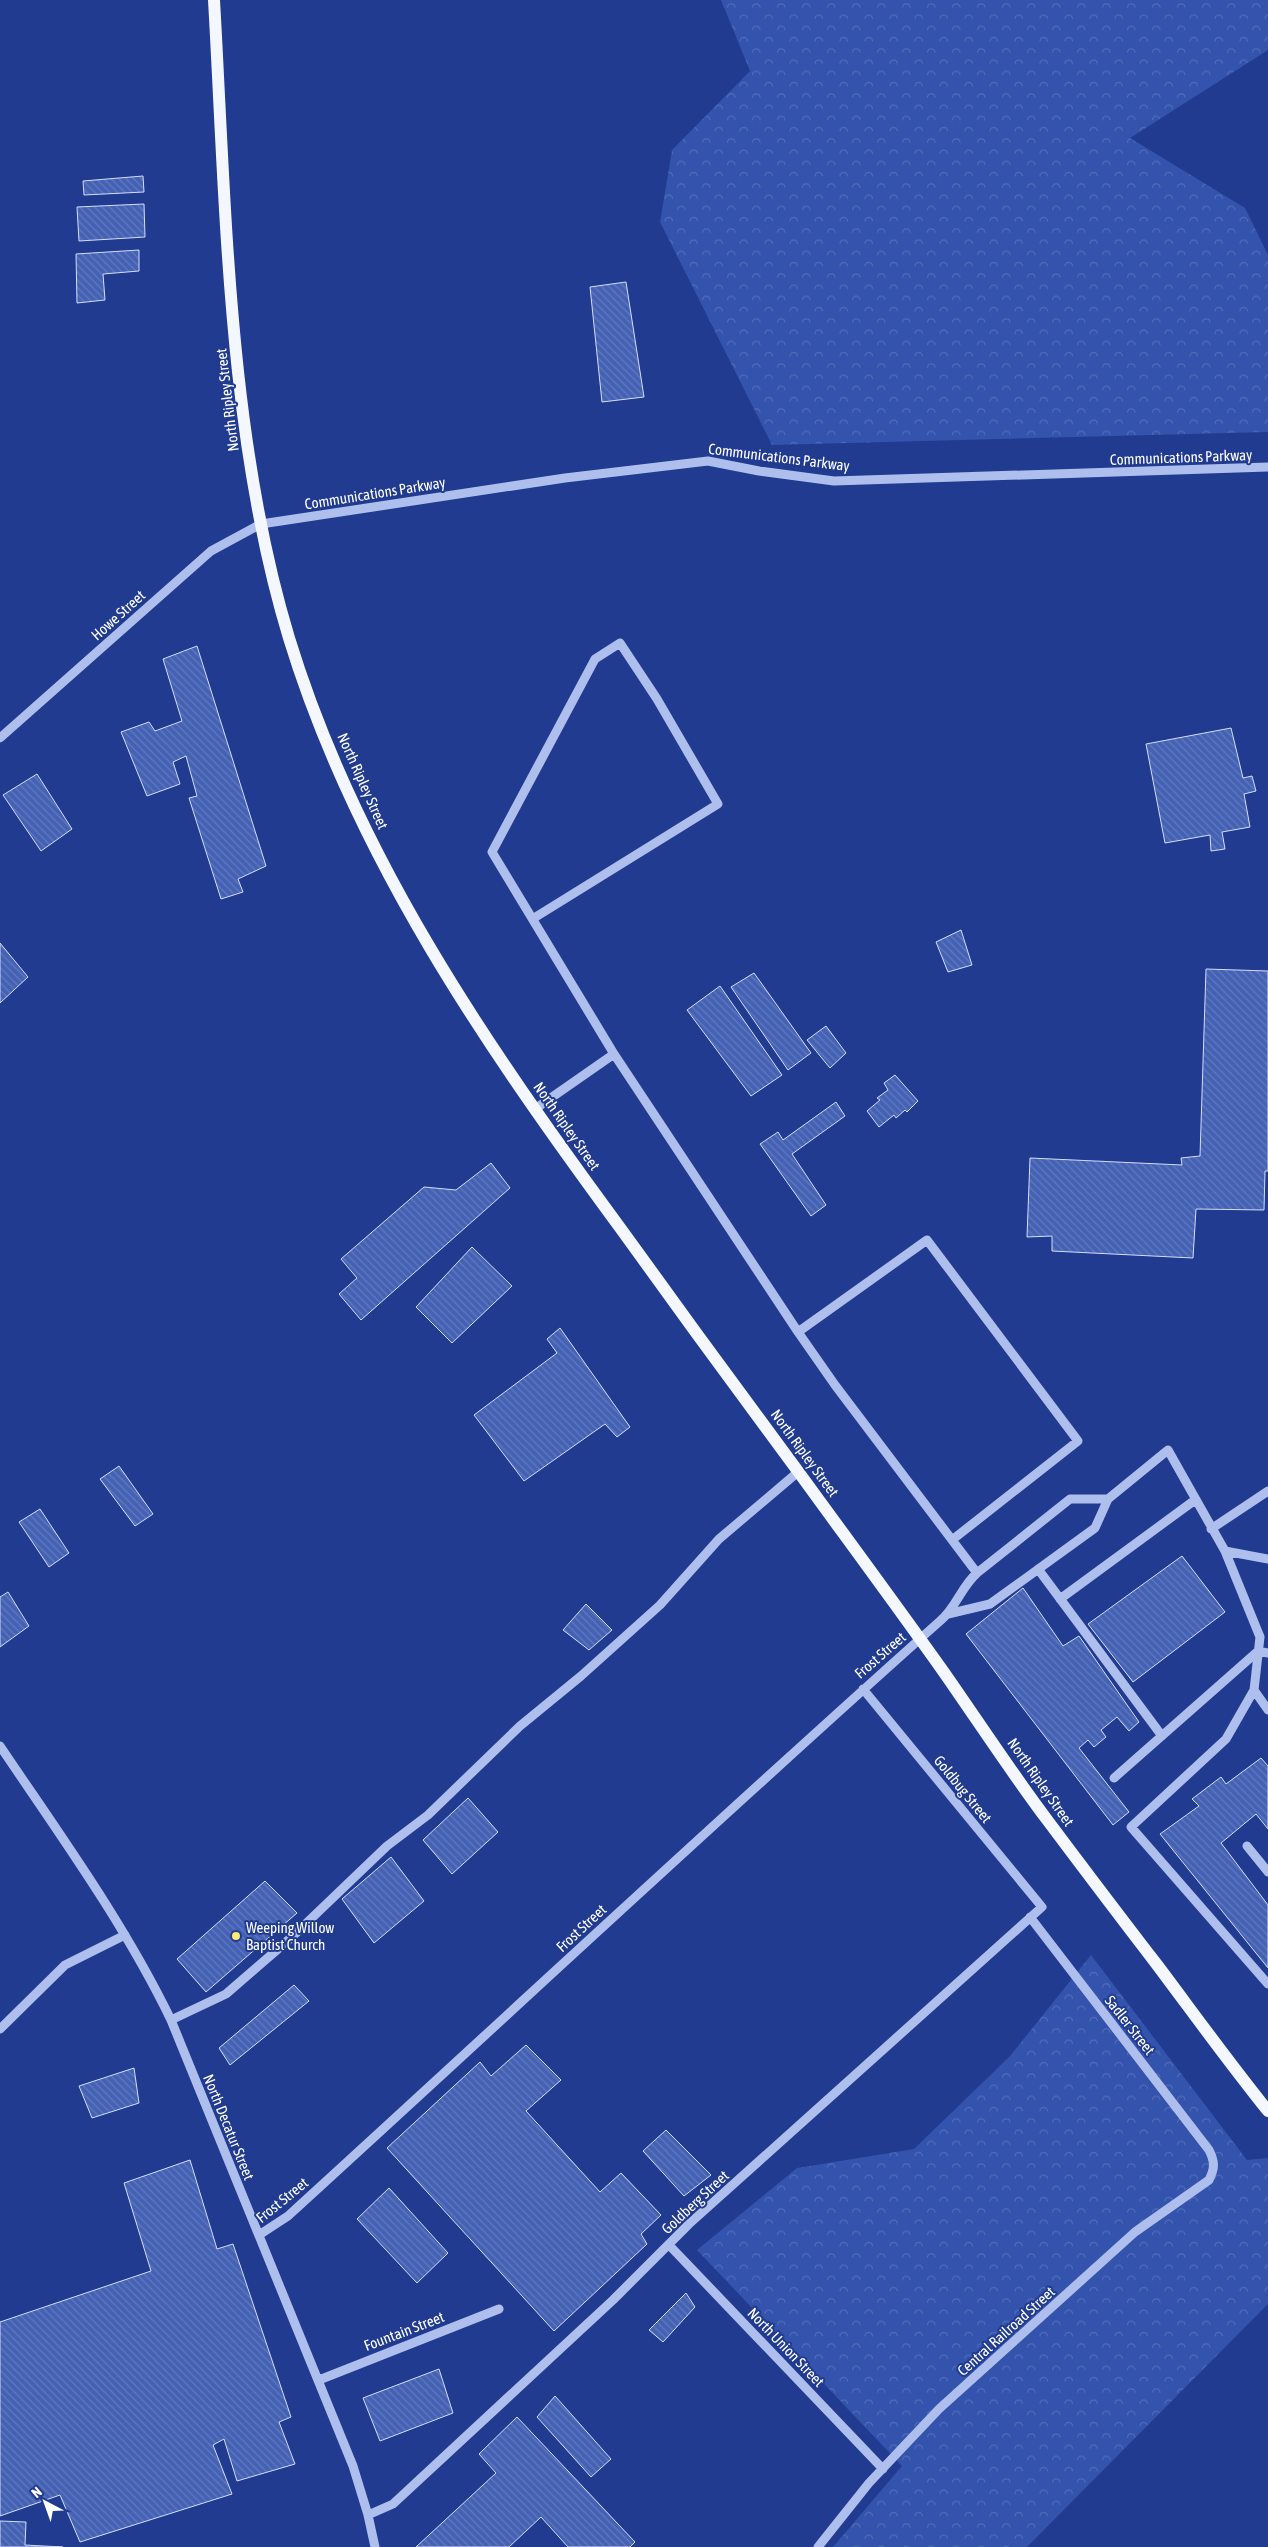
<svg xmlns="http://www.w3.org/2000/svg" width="1268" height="2547" font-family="'Asap Condensed',sans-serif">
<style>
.forest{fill:url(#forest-crowns)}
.building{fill:url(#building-back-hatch);stroke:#d4def9}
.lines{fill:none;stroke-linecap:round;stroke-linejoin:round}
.minor{stroke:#afbfed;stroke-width:9}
.major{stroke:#f5f7ff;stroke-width:12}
.poi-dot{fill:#faec70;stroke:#203b8f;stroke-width:2}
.labels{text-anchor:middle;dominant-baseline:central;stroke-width:4;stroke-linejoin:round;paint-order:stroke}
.street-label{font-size:15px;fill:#fff;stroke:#203b8f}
.poi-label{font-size:15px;fill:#fff;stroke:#203b8f;text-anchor:start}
</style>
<defs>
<pattern id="forest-crowns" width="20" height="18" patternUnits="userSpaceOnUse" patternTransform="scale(1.25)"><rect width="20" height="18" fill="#3353ac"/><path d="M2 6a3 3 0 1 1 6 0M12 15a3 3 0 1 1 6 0" fill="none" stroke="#526db8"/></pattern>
<pattern id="building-back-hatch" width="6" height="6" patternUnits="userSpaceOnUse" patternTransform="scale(1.25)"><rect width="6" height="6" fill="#4461b4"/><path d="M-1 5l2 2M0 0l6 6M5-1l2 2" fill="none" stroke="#6079bf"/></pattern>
</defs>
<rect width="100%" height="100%" fill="#203b8f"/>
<path class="forest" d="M721,0H1268V50L1130,138L1245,208L1268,255V432L772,445L660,222L672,150L750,71Z
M1091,1955L1247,2160L1268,2158V2304L1027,2547H833L902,2466L697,2250L797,2168L914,2149L1010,2056Z"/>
<path class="building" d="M143,176L144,192L84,195L83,181Z
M144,204L145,237L79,241L77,207Z
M139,250V271L103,274L105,300L77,303L76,254Z
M626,282L644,397L602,402L590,287Z
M197,646L266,866L238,879L243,892L221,899L189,798L197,796L186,756L173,762L180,784L147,796L121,732L149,722L155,731L182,721L163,659Z
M1231,728L1243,778L1252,776L1256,791L1244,794L1250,827L1222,832L1225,849L1211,851L1210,835L1165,843L1146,744Z
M37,774L72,829L41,851L3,795Z
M961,930L972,965L948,972L936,942Z
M0,943L28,977L0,1003Z
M1206,969L1268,971V1171H1265L1264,1210L1196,1209L1193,1258L1052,1251V1236L1027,1237L1030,1158L1182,1165L1181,1158L1200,1156Z
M754,973L811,1053L788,1070L731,987Z
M720,986L782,1075L751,1096L687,1010Z
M826,1026L846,1053L830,1068L807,1040Z
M895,1075L918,1101L907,1112L905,1110L896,1118L894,1115L879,1127L867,1111L880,1100L877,1098L888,1090L884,1083Z
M836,1102L845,1116L792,1154L826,1205L811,1216L760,1144L778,1132L783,1140Z
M491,1163L510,1188L361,1320L339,1294L357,1278L341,1259L424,1187L456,1190Z
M472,1247L512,1286L452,1343L416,1307Z
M560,1328L630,1427L617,1437L605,1424L524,1481L474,1415L557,1353L547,1339Z
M119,1466L153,1514L135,1526L100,1479Z
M40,1509L69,1553L49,1567L19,1522Z
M1182,1556L1225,1612L1133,1682L1088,1624Z
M1023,1588L1063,1646L1079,1636L1139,1722L1129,1731L1117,1717L1101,1730L1106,1737L1094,1747L1088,1740L1079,1748L1129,1812L1113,1825L966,1634Z
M8,1592L29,1626L0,1647V1597Z
M586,1604L612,1630L589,1650L563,1630Z
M1261,1758L1268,1766V1829L1256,1814L1221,1843L1268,1905V1968L1160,1834L1199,1806L1192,1799L1221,1777L1226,1784Z
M468,1798L498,1832L452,1874L423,1840Z
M391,1857L424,1901L374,1943L342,1899Z
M265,1881L297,1913L206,1992L177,1959Z
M294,1985L309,2001L230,2065L219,2048Z
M526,2045L561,2080L526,2111L600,2192L621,2173L661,2215L641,2234L647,2244L554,2331L387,2148L480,2062L491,2076Z
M134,2068L139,2103L92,2118L79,2086Z
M666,2130L711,2175L684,2196L643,2151Z
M190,2160L217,2249L233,2244L291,2417L279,2422L295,2464L237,2481L224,2439L213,2445L232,2494L80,2542L60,2495L0,2516V2322L151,2271L124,2183Z
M389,2188L448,2253L417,2283L357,2219Z
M686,2293L695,2307L663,2342L649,2330Z
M439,2369L453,2413L380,2441L363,2398Z
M555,2396L611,2459L591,2477L537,2417Z
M517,2417L635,2542L630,2547H568L541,2517L509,2547H416L496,2473L479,2454Z
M0,2521L26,2522L25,2545L63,2547H0Z"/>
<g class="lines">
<path class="minor" d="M0,738L211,551L261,524L565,478L708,461L759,471L834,481L1268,467
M534,918L718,804L657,699L620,643L595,659L492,852L614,1054
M535,1109L614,1054L798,1332L835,1385L977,1573
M798,1332L927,1240L1078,1441L952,1540
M1108,1499L1168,1450L1225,1551L1260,1637L1254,1690L1226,1739L1131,1827L1268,1984
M1211,1529L1268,1491
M1225,1551L1268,1559
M1038,1569L1162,1736
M1060,1599L1195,1500
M1254,1690L1268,1710
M0,1746C60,1835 124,1923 171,2020L353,2466L368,2515L375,2547
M1114,1778L1258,1651L1268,1653
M1247,1846L1268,1872
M171,2020L226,1994L293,1936L387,1846L428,1815L520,1726L581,1676L660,1605L719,1539L798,1472
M0,2029L65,1965L125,1935
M259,2235L288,2216C505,2018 720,1817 940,1621C956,1608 961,1587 977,1573L1070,1499H1108L1095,1528L990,1604L948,1614
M669,2245L883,2469
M319,2380L499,2309
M368,2515L393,2504L613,2300L689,2224L1042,1907L863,1689
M818,2547L869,2483L939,2409L1135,2232L1209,2180C1215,2168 1215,2162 1209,2150L1030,1917"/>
<path class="major" d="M214,0C226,209 228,437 289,638C356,857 487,1047 621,1229C680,1311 740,1393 800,1474C848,1540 896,1605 943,1671C978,1721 1011,1772 1048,1821C1084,1869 1121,1918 1158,1966C1194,2014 1230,2064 1268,2111"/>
</g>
<circle class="poi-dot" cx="236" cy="1936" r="5"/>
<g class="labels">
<g class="street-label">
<text transform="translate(227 400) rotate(-97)">North Ripley Street</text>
<text transform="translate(779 457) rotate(7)">Communications Parkway</text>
<text transform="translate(1181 457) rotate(-2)">Communications Parkway</text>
<text transform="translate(375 493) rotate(-9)">Communications Parkway</text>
<text transform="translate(118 615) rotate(-42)">Howe Street</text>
<text transform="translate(363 781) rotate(66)">North Ripley Street</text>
<text transform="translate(567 1126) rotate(55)">North Ripley Street</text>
<text transform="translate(805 1453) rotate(54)">North Ripley Street</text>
<text transform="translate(880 1655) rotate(-41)">Frost Street</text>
<text transform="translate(1041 1782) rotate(55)">North Ripley Street</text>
<text transform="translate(963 1789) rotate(51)">Goldbug Street</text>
<text transform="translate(581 1928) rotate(-43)">Frost Street</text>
<text transform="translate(1130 2025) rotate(52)">Sadler Street</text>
<text transform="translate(229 2127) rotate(68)">North Decatur Street</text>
<text transform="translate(282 2200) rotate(-39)">Frost Street</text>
<text transform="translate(695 2202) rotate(-43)">Goldberg Street</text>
<text transform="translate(404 2331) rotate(-21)">Fountain Street</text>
<text transform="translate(1006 2331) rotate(-42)">Central Railroad Street</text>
<text transform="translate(786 2347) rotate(46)">North Union Street</text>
</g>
<g class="poi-label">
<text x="246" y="1927">Weeping Willow<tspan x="246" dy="17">Baptist Church</tspan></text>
</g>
</g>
<g transform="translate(45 2502) rotate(319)" stroke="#203b8f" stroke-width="4" paint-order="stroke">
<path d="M0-4L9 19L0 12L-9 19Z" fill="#ffffff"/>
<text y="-8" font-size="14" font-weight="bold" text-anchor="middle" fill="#ffffff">N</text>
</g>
</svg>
